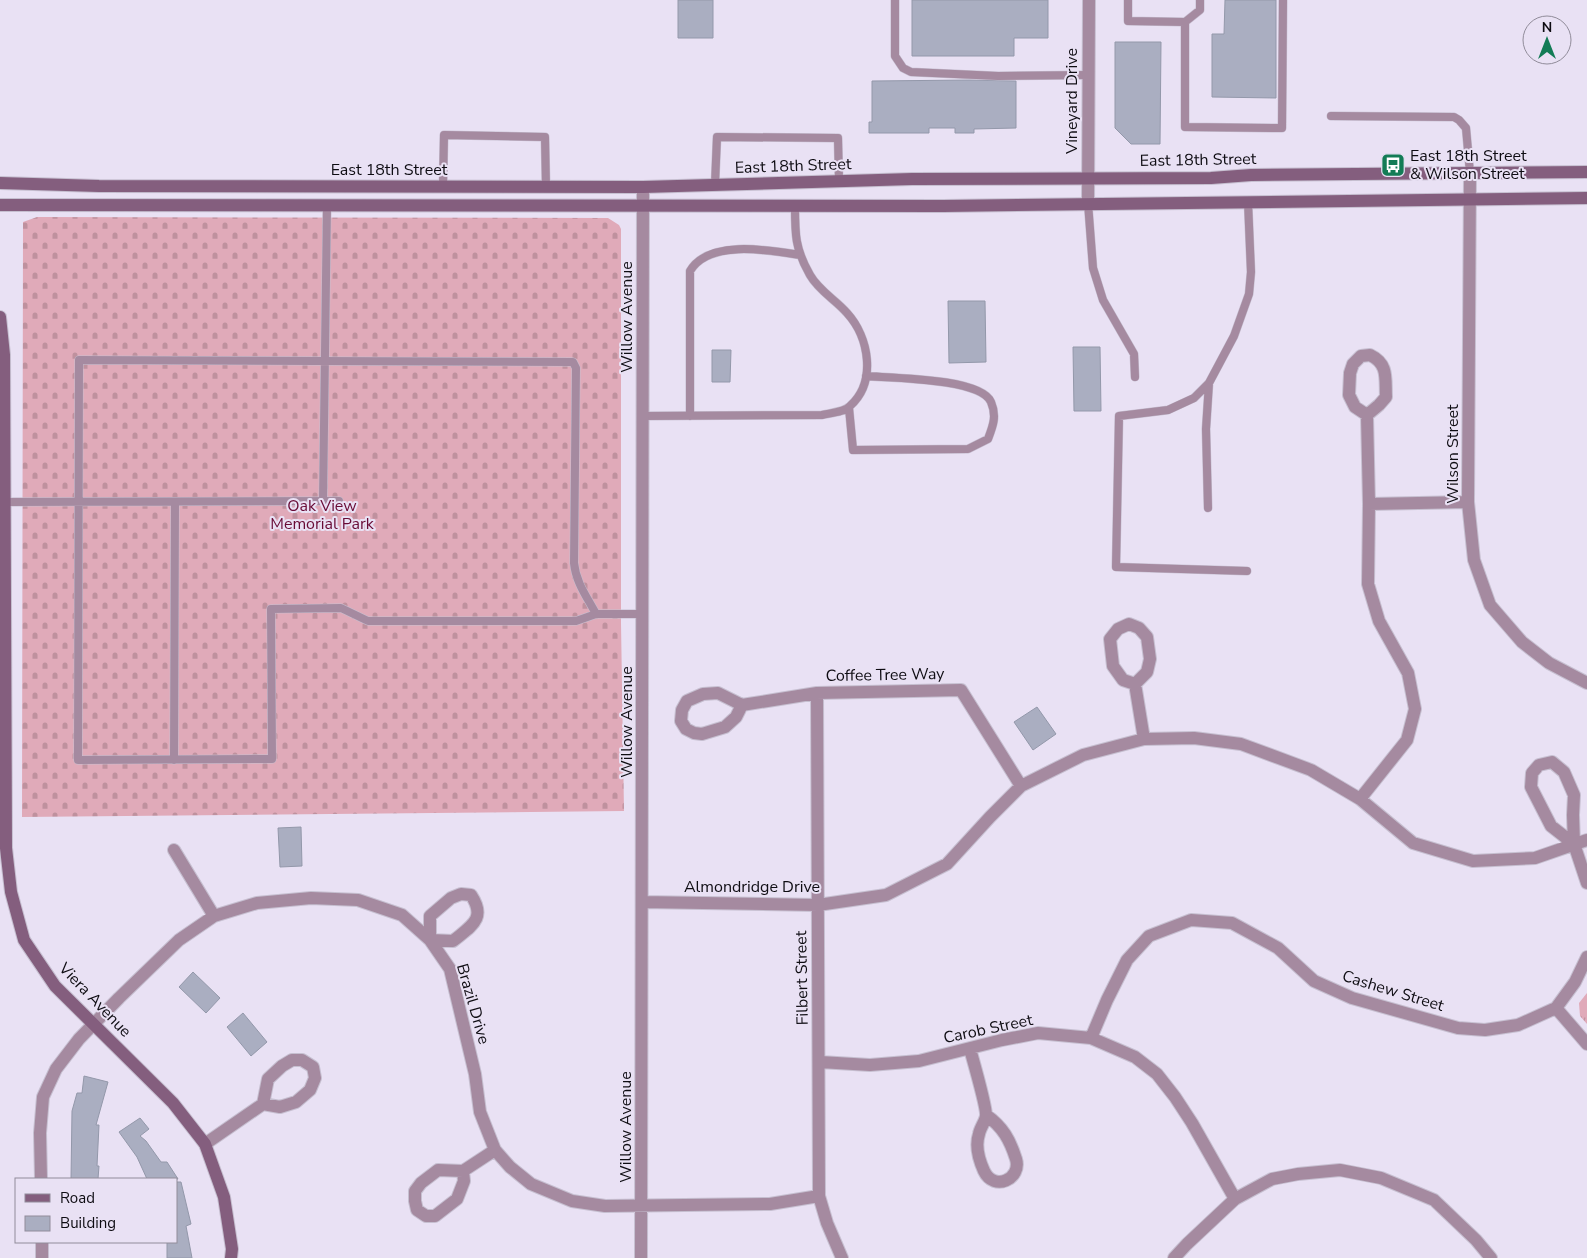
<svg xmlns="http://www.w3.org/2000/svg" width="1587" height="1258" font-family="'Nunito Sans',sans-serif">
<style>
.cemetery{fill:url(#cemetery-stones)}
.park{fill:url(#park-tufts)}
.building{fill:#aaaec1;stroke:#9398aa}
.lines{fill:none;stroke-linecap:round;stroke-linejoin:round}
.lane-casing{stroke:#c6bfd0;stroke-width:9}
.street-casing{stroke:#c6bfd0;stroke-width:14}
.secondary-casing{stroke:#c6bfd0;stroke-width:14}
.lane{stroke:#a58aa0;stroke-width:8}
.street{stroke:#a58aa0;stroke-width:12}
.secondary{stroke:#845e7e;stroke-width:12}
.labels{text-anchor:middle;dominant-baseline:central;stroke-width:4;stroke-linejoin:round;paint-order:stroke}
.street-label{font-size:16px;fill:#0e0c12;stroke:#e9e1f4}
.poi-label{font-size:16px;fill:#0e0c12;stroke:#e9e1f4;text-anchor:start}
.park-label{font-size:16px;fill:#680a35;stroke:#e9e1f4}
</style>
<defs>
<pattern id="cemetery-stones" width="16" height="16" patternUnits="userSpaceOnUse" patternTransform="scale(1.25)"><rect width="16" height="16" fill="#e0aab9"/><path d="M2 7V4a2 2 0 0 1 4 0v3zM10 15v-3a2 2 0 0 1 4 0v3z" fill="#bf919e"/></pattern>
<pattern id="park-tufts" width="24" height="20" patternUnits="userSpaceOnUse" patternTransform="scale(1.25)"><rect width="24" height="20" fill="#e0aab9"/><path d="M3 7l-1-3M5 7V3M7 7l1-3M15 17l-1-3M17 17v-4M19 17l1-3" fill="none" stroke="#bf919e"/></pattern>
</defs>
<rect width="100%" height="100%" fill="#e9e1f4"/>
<path class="cemetery" d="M37,217L608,218L619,225L621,229V623L624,811L22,817L23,222Z"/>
<path class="park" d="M1587,993V1024L1580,1016L1579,1003Z"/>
<path class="building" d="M678,0H713V38H678Z
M912,0H1048V38H1014V56H912Z
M1225,0H1276V98L1212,97V34H1224Z
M1115,42H1161L1160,144H1131L1115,128Z
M970,80L1016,81V128L974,129V133H955V128H929V133H869V122H872V81Z
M948,301H985L986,362L949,363Z
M1073,347H1100L1101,411H1074Z
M712,350H731L730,382H712Z
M1037,707L1056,734L1033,750L1014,722Z
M301,827L302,866L280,867L278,828Z
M193,972L220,998L206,1013L179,987Z
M243,1013L267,1042L251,1056L227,1027Z
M84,1076L108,1082L96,1125H99L97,1166H99L98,1179H71L72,1111L77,1093H82Z
M140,1118L149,1129L140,1136L146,1141L161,1162H167L178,1179H147L137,1157L119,1132Z
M176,1182H181L191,1224L186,1226L192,1258H167V1242H176Z"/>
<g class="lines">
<g class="lane-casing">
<path id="lane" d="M895,0V56L903,68L911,72L998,76L1089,75
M1128,0V21L1185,22L1200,10V0
M1185,22V127L1282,128L1283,0
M1331,116L1454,117L1459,120L1466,128L1470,173
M715,184L717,137L838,138L839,181
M443,186L444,135L545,137L546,187
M1088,203L1093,268L1103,300L1134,354L1135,377
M849,408L853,450L968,449L988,439C993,426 997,416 991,402C981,378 891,378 866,376
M643,416L822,415C830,413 845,412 850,406C877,382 869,337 847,313C836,300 819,291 810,275C795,249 795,234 795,206
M690,416V271C709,239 769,250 800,255
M323,501L327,205
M5,502L339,501
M1208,508L1206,429L1209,383
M1247,571L1116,567L1119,416L1168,410L1194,398L1209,383L1234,336L1249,294L1251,272L1248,202
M596,614C587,597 576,583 574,563L576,368L573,362L79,360L78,760L272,759L271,609L341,608L368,621H576L596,614H643
M174,760L175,502"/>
</g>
<g class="street-casing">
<path id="street" d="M1470,173L1468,502L1474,560L1490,605L1522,642L1549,663L1587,683
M1088,203L1089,0
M1370,355C1389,364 1385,379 1386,397L1379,405L1367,415L1355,407L1349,395L1350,373L1353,364L1361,356Z
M1369,504L1468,502
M1129,624L1139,628L1147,637L1150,659L1147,672L1135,684L1123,680L1113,666L1110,639L1118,629Z
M1135,684L1144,739
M817,693L819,1196L827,1223L842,1258
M742,705L736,717L725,727L702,734L694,733L686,729L681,721L682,710L687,701L703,694L718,693L742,705L817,693L961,690L1021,786
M1360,799L1407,740L1415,709L1408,673L1379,621L1368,584L1369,504L1367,415
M1574,844L1551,826L1531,787L1532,773L1539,765L1552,762L1564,772L1574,795L1573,815L1574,844L1587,883
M174,850L214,916
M461,894L471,895C487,919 471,926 453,941L430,940V916L451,898Z
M642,902L818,905L886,895L947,864L990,817L1021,786L1083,755L1144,739L1194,738L1241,744L1311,770L1360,799L1413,843L1473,861L1535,858L1587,840
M1556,1008L1587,1044
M1091,1038L1107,1000L1127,960L1149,936L1191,920L1232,923L1278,948L1314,981L1352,998L1458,1028L1485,1030L1518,1025L1556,1008L1575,982L1587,957
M970,1049C973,1060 987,1108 986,1116C985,1122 980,1128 979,1134C975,1146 979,1160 984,1171C994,1192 1022,1179 1016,1159C1010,1140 1003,1127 986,1115
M820,1062L870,1065L919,1061L1002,1040L1038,1033L1091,1038L1135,1057L1157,1074L1175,1097L1192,1123L1235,1199
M205,1144L263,1104L280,1107L296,1102L310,1090L315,1078L313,1067L302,1060H292L282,1066L268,1079L263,1104
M463,1171L464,1181L457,1199L435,1216H426L417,1210L415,1201V1191L421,1183L438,1170L463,1171L495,1150
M41,1179L40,1133L43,1097L56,1069L79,1039L119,998L179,940L214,916L257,903L311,898L358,900L402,915L430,940L450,969L475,1074L480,1112L495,1150L510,1167L531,1184L572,1201L605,1206L770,1204L819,1196
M42,1242V1258
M641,1258L643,187
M1174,1258L1187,1244L1235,1199L1272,1179L1298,1174L1340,1170L1381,1178L1434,1200L1476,1240L1491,1258"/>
</g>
<g class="secondary-casing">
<path id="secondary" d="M0,183L99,186L643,187L912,179L1211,178L1251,175L1587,172
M0,205L943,206L1587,198
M0,317L4,355L6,848L11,892L24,940L55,986L173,1103L205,1144L224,1197L232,1249L231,1258"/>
</g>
<use href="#lane" class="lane"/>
<use href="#street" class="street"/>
<use href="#secondary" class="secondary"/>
</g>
<defs>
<g id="bus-square" transform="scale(1.25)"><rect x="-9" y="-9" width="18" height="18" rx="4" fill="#137c56" stroke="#e9e1f4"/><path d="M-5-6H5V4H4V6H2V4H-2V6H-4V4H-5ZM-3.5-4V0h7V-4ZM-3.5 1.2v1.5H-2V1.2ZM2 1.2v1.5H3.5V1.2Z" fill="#fff"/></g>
</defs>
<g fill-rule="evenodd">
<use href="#bus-square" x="1393" y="165"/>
</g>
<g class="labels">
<g class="street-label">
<text transform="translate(1072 101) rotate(-90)">Vineyard Drive</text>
<text transform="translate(1198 160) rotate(-1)">East 18th Street</text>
<text transform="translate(793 166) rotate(-2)">East 18th Street</text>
<text x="389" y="170">East 18th Street</text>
<text transform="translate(627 317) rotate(-90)">Willow Avenue</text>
<text transform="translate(1453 454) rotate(-90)">Wilson Street</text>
<text transform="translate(885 675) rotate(-1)">Coffee Tree Way</text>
<text transform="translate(627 722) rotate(-90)">Willow Avenue</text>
<text x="752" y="887">Almondridge Drive</text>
<text transform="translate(802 978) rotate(-91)">Filbert Street</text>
<text transform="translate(1393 991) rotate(17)">Cashew Street</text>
<text transform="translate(95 1000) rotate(46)">Viera Avenue</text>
<text transform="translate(473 1004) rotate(74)">Brazil Drive</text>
<text transform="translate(988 1029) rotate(-12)">Carob Street</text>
<text transform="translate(626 1127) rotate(-90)">Willow Avenue</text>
</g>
<g class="poi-label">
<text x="1410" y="156">East 18th Street<tspan x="1410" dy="18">&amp; Wilson Street</tspan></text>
</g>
<g class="park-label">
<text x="322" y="506">Oak View<tspan x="322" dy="18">Memorial Park</tspan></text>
</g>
</g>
<rect x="15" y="1178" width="162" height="65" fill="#e9e1f4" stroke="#918c9a"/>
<rect x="25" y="1194" width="25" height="8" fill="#845e7e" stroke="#918c9a"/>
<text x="60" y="1203" font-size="15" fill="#0e0c12">Road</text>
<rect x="25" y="1216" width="25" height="15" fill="#aaaec1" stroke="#918c9a"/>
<text x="60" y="1228" font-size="15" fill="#0e0c12">Building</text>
<g transform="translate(1547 40)"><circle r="24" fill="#e9e1f4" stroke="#918c9a"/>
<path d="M0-4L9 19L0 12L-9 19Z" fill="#137c56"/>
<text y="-8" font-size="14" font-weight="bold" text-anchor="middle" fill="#0e0c12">N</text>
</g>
</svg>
